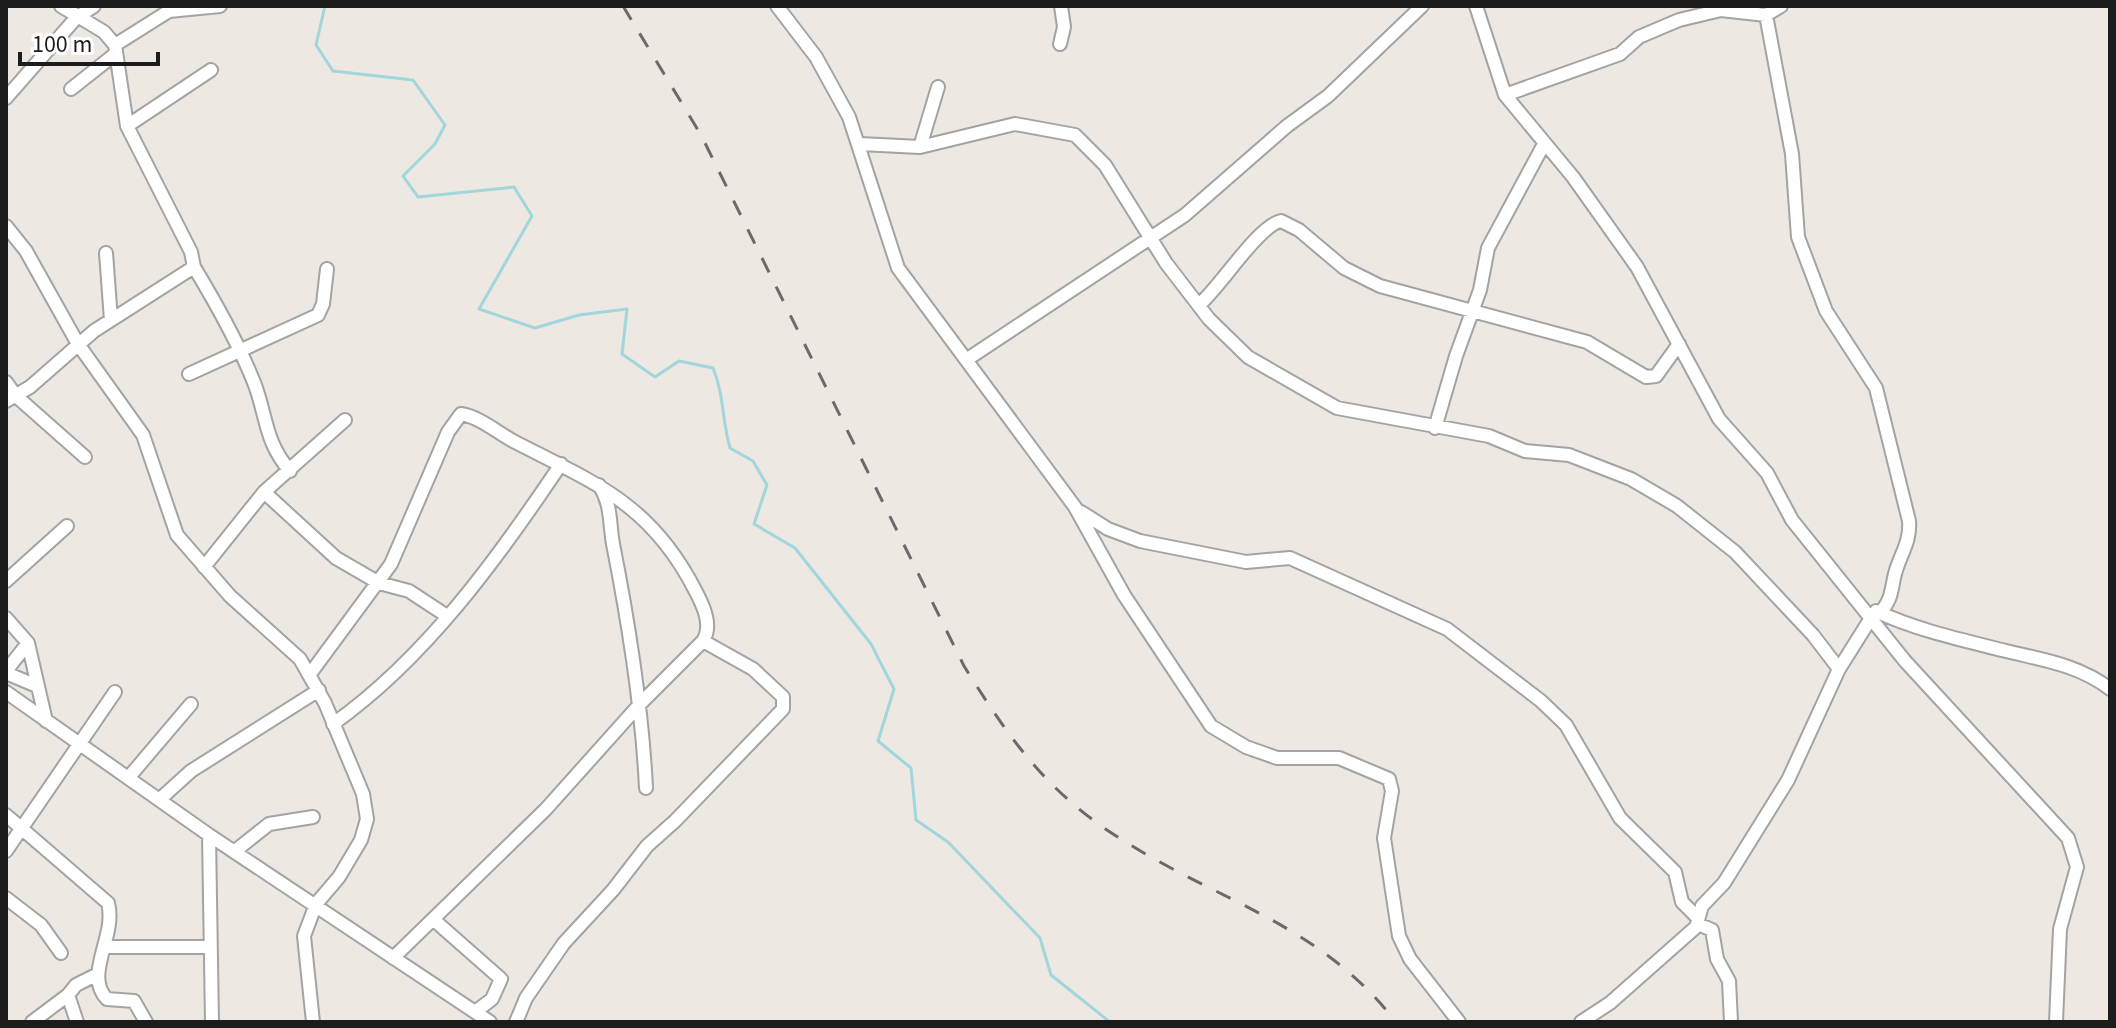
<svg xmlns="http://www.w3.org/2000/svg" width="2116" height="1028" font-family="'Source Sans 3',sans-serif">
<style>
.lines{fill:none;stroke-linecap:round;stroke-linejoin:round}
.stream{stroke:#a1d6dc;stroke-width:3}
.minor-casing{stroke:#a3a3a3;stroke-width:16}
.minor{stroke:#fff;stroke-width:12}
.rail{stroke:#6a6a6a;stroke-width:3;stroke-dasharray:16 16;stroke-linecap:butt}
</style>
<rect width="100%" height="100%" fill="#eee8e2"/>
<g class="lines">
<path class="stream" d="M325,6L316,45L333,71L413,80L445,125L435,144L403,176L418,197L514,187L532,216L479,309L535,328L579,315L627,309L622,354L655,377L679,361L713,368C724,394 722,421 730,448L753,461L767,485L754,524L795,548L871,644L894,689L878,741L911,768L916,820L948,842L1040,938L1051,975L1110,1022"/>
<g class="minor-casing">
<path id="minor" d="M777,6L816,57L849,117L898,268L1075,507L1124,595L1211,726L1246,747L1277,758H1339L1389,779L1392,791L1384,838L1399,936L1410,959L1459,1022
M1476,6L1505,95L1573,177L1637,267L1719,419L1767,473L1792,520L1905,661L2068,838L2077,867L2060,929L2056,1022
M1766,15L1792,154L1798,237L1826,311L1876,388L1909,521C1911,544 1898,557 1894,578C1891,593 1891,600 1880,613
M1060,44L1064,27L1061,6
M115,45L169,11L220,6
M71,89L114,55
M1505,95L1620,54L1639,37L1679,20L1721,10L1766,15L1781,6
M6,98L76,18L94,6
M127,126L211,70
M860,144L920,147L1015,124L1075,135L1105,165L1166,263L1209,319L1248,357L1337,408L1489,436L1525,451L1569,455L1631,479L1677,506L1735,552L1813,635L1839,669
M920,147L938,87
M6,226L26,251L78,344L143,435L177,535L230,596L300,659L325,703L363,794L367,819L361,840L339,877L316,904L304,936L313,1022
M106,253L111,320
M194,267C217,305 239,344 255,385C267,418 265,442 290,471
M1199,305C1221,286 1258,226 1281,221L1299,230L1344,268L1380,286L1587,342L1646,377L1656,376L1679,344
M966,360L1185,215L1287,126L1328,96L1422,6
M189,374L318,315L323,304L327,269
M6,382L16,396L85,457
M6,401L30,387L94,331L194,267L191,252L127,126L115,45L104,32L61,6
M1435,428L1456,356L1480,290L1488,248L1544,144
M599,485C612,505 609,522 613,544C629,625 642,706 646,788
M264,492L336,558L379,583L409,591L447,616
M1081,512L1108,529L1140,541L1246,562L1290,558L1447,629L1541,701L1566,725L1620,818L1675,872L1682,902L1698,918
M204,567L264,492L345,420
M6,581L67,526
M1876,611C1916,630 1962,640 2006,651C2043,660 2079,665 2110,689
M6,618L28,643L46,721
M6,671L28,643
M6,673L37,686
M310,674L391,564L448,432L461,414C480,417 498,433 515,442C595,483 651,504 695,590C703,605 713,625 703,641L640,704L546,809L393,958
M6,692L209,835L490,1022
M333,724C426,658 498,558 561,464
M129,777L191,704
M159,800L191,771L319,690
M6,815L108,903C117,936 83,975 107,999L134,1001L146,1022
M209,835L212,1022
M6,851L115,692
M235,851L269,824L313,817
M6,898L41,925L61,953
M434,920L501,979L492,999L475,1012
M1698,924L1712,930L1717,959L1729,981L1731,1022
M106,947H209
M32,1022L68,995
M77,1022L68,995L76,985L96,975
M516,1022L526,998L564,943L613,890L647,846L675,821L783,709V697L753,669L703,641
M1581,1022L1610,1003L1696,927L1702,906L1724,883L1788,780L1839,669L1871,618"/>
</g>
<use href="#minor" class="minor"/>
<path class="rail" d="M623,6L701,135L964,666C1009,738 1047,793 1121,839C1219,902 1319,923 1396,1022"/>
</g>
<rect width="2116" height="1028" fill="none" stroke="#1c1c1c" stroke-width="16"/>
<path d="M20 52v12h138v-12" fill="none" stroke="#1c1c1c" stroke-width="4"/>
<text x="32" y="52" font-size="24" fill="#1c1c1c" stroke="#ffffff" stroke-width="6" paint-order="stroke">100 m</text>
</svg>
